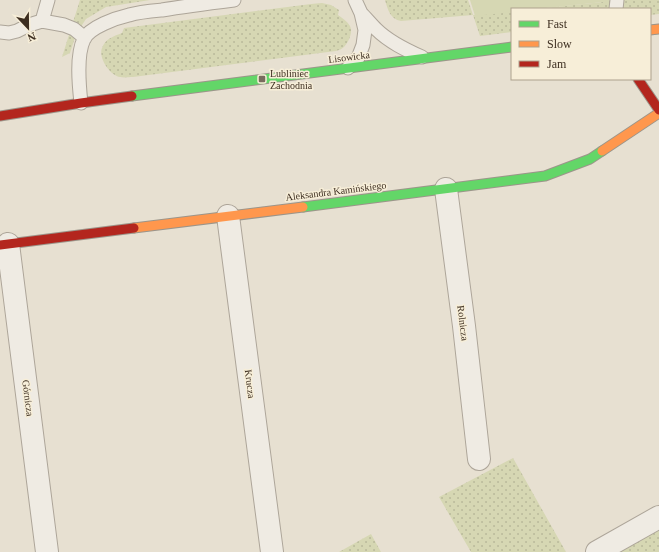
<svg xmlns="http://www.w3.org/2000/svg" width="659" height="552" font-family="Georgia,serif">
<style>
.grass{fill:url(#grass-dots)}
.garden{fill:#d6d7b3}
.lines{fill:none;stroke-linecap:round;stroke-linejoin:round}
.lane-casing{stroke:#ada599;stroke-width:15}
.street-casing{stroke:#ada599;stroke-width:24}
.fast-casing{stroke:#9c958a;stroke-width:11}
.slow-casing{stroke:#9c958a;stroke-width:11}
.jam-casing{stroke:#9c958a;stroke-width:11}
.lane{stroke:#efebe3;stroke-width:13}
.street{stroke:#efebe3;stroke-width:22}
.fast{stroke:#63d668;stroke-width:9}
.slow{stroke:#ff974d;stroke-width:9}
.jam{stroke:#b3261e;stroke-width:9}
.poi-dot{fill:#786c5e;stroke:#f7eed8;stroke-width:1.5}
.labels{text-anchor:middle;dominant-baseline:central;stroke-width:3;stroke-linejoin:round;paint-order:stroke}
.street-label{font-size:10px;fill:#3d2e20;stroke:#f7eed8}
.poi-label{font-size:10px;fill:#3d2e20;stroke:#f7eed8;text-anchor:start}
</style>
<defs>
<pattern id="grass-dots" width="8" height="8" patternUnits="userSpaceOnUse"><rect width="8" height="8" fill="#d6d7b3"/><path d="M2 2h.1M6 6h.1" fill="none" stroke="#b9b99a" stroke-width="1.8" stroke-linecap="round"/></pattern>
</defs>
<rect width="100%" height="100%" fill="#e7e0d1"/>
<path class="grass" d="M80,0H150L106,7L86,19L76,34L70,53L62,57Z
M385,0H468L473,15L512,11V32L480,36L473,15L401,21C390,19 388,10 385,0Z
M603,0H659V14L650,15V9H534L603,2Z
M322,3L331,5L339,10L338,15C342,18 347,21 350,26C353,32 349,42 344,47C342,49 339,50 336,51L133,77C129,77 124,78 120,77C110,75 98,58 102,48C105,39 114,36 122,33L124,28L311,4Z
M513,458L566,552H471L439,497Z
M659,530V552H619Z
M371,534L381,552H339Z"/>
<path class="garden" d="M470,0H603V2L536,9H512V12L475,16Z"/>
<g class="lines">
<g class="lane-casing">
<path id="lane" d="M616,9L617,0
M361,13C366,18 371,24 376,29C389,42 406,50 422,57
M42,21L48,0
M0,32L9,33L17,31L29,25L42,21L64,25L74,29L85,38
M348,68L358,58L363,45L365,30L361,13L355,0
M81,103C79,85 76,55 84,39C90,27 116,18 129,15C139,12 151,11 162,10C186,6 210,3 234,0"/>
</g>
<g class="street-casing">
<path id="street" d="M446,189L464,326L479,459
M228,216L272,552
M8,244L47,552
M597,552L659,517"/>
</g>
<g class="fast-casing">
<path id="fast" d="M132,96L512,47
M303,207L545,176L590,159L602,151"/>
</g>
<g class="slow-casing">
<path id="slow" d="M650,30L659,29
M602,151L659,113
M134,228L303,207"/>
</g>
<g class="jam-casing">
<path id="jam" d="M638,79L659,110
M0,116L81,103L132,96
M0,245L134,228"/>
</g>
<use href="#lane" class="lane"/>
<use href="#street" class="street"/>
<use href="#fast" class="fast"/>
<use href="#slow" class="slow"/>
<use href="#jam" class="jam"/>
</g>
<rect class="poi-dot" x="258" y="75" width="8" height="8" rx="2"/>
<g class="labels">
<g class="street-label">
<text transform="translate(349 57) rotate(-7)">Lisowicka</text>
<text transform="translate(336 191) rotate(-7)">Aleksandra Kamińskiego</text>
<text transform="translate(463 323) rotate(83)">Rolnicza</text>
<text transform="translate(250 384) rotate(83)">Krucza</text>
<text transform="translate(28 398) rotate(83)">Górnicza</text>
</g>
<g class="poi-label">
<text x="270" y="73">Lubliniec<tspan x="270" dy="12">Zachodnia</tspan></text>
</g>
</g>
<rect x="511" y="8" width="140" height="72" fill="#f7eed8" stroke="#ada18e"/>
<rect x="519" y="21" width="20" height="6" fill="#63d668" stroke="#ada18e"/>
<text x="547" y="28" font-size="12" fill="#3d2e20">Fast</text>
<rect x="519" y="41" width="20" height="6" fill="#ff974d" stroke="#ada18e"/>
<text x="547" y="48" font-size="12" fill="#3d2e20">Slow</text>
<rect x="519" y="61" width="20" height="6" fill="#b3261e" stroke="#ada18e"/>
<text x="547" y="68" font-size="12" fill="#3d2e20">Jam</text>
<g transform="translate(28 28) rotate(158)" stroke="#f7eed8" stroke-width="3" paint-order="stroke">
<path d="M0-3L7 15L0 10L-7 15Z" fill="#3d2e20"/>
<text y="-6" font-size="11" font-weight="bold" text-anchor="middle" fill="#3d2e20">N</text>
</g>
</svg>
